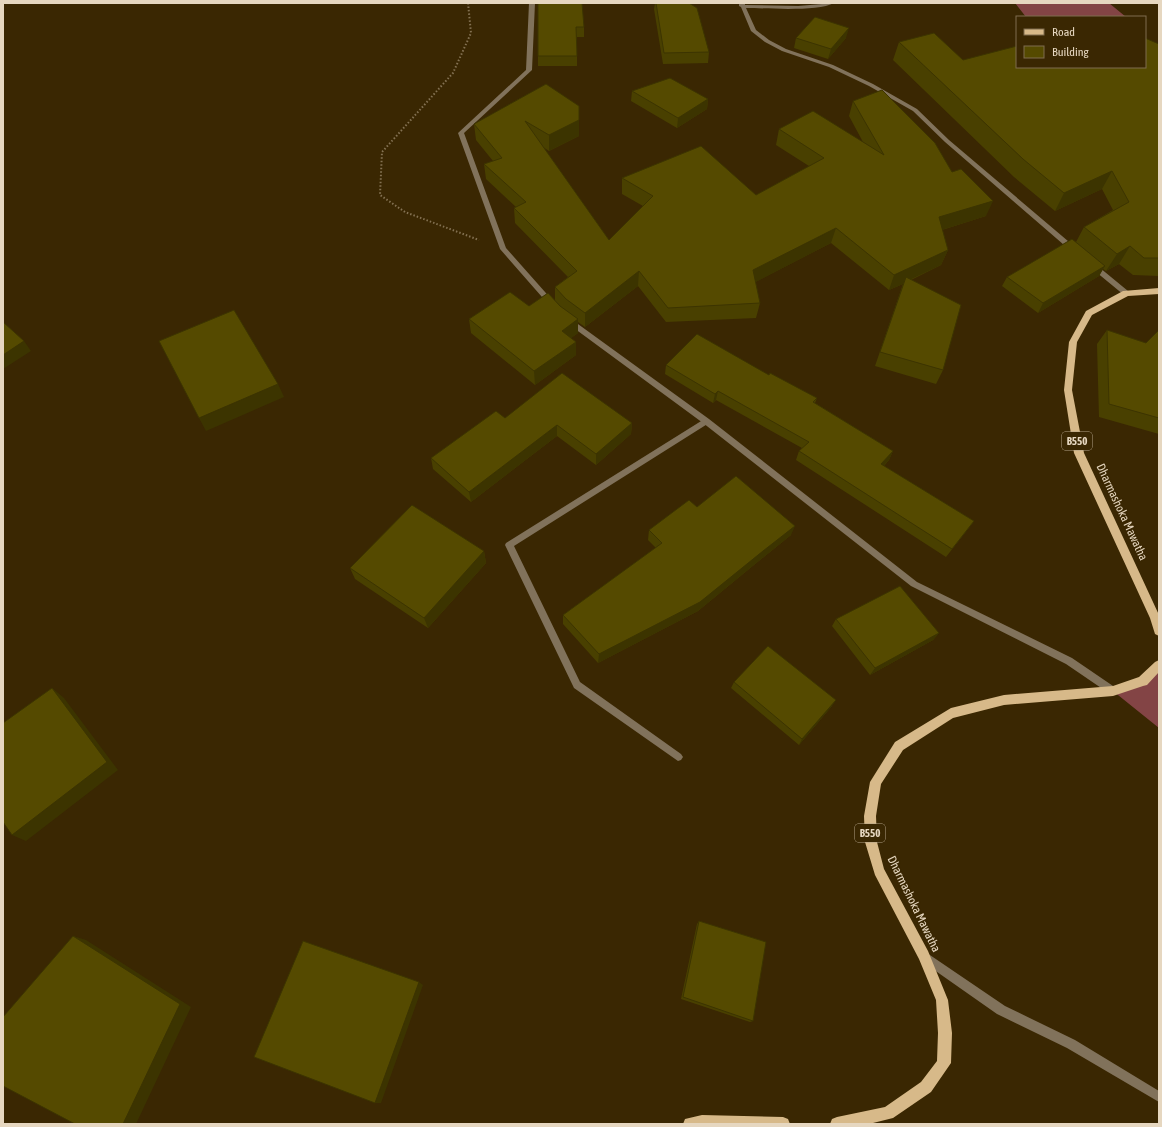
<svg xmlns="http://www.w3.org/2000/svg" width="1162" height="1127" font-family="'Asap Condensed',sans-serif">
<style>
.forest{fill:#834445}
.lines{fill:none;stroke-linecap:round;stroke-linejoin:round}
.path{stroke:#837152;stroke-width:2;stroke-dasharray:1.5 2;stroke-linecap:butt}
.lane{fill:#81725b;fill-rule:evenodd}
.street{fill:#81725b;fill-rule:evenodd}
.primary{fill:#d7b989;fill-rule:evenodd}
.wall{fill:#494000}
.shaded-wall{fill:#3c3400}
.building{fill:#554a00;stroke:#3c3400}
.labels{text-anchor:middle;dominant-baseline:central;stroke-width:3;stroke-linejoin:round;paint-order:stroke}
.shield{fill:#3a2702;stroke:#b2a287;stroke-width:1}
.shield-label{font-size:11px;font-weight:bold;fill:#e6d7c0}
.street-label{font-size:12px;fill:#e6d7c0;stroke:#3a2702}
</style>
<rect width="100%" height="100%" fill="#3a2702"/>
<path class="forest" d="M1015,3H1109L1126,17H1026Z
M1159,665V728L1113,691L1143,681Z"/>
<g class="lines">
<path class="path" d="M468,3L471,33L453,73L382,152L380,195L405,212L479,240"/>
<path class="lane" d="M739,3H745V5L798,6L834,3C818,12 766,8 746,8L756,30L769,40L786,49L833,65L873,84L917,109L949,140L1075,247V251H1071L945,142L913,111L869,86L829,67L782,51L765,42L751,31L741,7L739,6Z
M1090,263H1094L1128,291V295H1124L1090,267Z
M706,418L710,421L709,423L514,546L580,682L681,754L683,757L681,760L678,761L574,688L505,545L506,543Z
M924,951L1005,1006L1075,1040L1159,1091V1102L1067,1048L997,1014L920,960L919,956L920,952Z"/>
<path class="street" d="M529,3H535L532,70L464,133L506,248L553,301L554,303L551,305H549L500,249L458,133L526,70Z
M567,319H571L709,419L917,582L1072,658L1116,688L1117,691L1116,694L1113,695L1110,694L1066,664L911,586L703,423L567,323Z"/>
<path class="primary" d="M1159,288V294L1128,296L1092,315L1077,342L1072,390L1084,453L1159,615V636L1155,634L1150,618L1074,453L1064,390L1069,342L1086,311L1123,291Z
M1159,660V672L1147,685L1143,686L1113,696L1004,705L953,718L903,750L881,784L876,816L877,842L884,869L928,951L948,1000L952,1033L951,1063L931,1092L893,1118L869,1124H830L832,1119L837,1117L885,1107L921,1082L937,1061L938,1033L936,1000L919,959L875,875L865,842L864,816L870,782L895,742L951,708L1004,695L1113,686L1139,677L1155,662Z
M702,1115L783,1117L788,1119L790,1124H683L685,1119Z"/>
</g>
<path class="wall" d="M538,3L584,27V37H577V66H538Z
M655,3H689L709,52L708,63L663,64L654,9Z
M796,38H846L828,59L794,48Z
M899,42L963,60L1017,67L1159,44V276L1133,275L1119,264L1106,271L1103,269L1099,276L1038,313L1002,286L1007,277L1076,242L1084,227L1113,210L1102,189L1055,211L1014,177L893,60Z
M546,84L579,120V136L549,151L543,147L609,240L643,206L622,194V178L756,195L809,166L776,145L779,129L863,142L849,116L853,101L952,172L986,216L942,230L948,250L941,265L911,280L943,370L936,384L875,366L903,284L889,290L831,243L755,282L760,303L756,318L666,322L638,286L585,327L578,322V333L571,338L576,342V355L535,385L471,333L469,319L555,301V287L568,277L515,223L514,208L516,207L486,179L484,164L493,161L476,140L474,124Z
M632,91L708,99L707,109L677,128L631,101Z
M1107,330L1146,343L1159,330V434L1099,417L1097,344Z
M666,365L769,375L817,398L815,403L893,451L889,460L884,466L974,521L968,529L946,557L796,460L799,451L802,448L716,400L713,403L665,374Z
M505,418L632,423L631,434L596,465L557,436L471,502L433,469L431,458Z
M697,507L791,535L760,560L698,611L598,663L563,624V615L656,548L648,540L649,530Z
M484,551L486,563L428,628L355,579L350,568Z
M836,619L939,633L933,640L870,675L832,626Z
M734,682L832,706L799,745L731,688Z
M699,921L753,1021L750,1022L681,999L697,924Z"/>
<path class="shaded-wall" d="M849,28L846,38L828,59L831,49Z
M708,99L707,109L677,128L678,118Z
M579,120V136L549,151V135Z
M1112,171L1102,189L1055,211L1064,193Z
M993,201L986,216L932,233L939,217Z
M836,228L831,243L750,285L753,270Z
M1130,246L1119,264L1106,271L1117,254Z
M948,250L941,265L903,283L906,277L903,284L889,290L894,275Z
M1105,266L1099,276L1038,313L1043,303Z
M639,271L638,286L585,327V313Z
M578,319V333L562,345V331Z
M24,341L31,351L3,369V355Z
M576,342V355L535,385L534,371Z
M278,384L284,397L206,431L199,418Z
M718,391L716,400L713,403L715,394Z
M632,423L631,434L596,465V454Z
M557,425V436L471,502L469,492Z
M893,451L889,460L877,473L881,464Z
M795,526L791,535L760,560L698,611L598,663L599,654L763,551Z
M484,551L486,563L428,628L424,618Z
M939,633L933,640L870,675L875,668Z
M52,688L64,698L118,770L26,841L12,835Z
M836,700L832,706L799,745L802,739Z
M73,936L86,940L191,1007L136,1124H123Z
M419,982L423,985L381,1103H375Z"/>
<path class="building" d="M538,3H582L584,27H576L577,56H538Z
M656,3H689L697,8L709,52L664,53Z
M815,17L849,28L831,49L796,38Z
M934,33L963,60L1017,46V67H1145V38L1159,44V258H1144L1130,246L1117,254L1084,227L1129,202L1112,171L1064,193L1023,159L899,42Z
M670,78L708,99L678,118L632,91Z
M546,84L579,106V120L549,135L525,121L609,240L653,196L622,178L701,146L756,195L824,158L779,129L813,111L884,155L853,101L882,90L935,143L952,172L961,169L993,201L939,217L948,250L894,275L836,228L753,270L760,303L668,308L639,271L585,313L566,299L555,287L577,271L514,208L526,202L484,164L502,158L474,124Z
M1072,239L1105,266L1043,303L1007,277Z
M906,277L961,305L943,370L880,352Z
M510,292L529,306L548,293L560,306L578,319L562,331L576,342L534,371L469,319Z
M234,310L278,384L199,418L159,341Z
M3,322L24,341L3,355Z
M1107,330L1146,343L1159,330V418L1109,404Z
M697,334L769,375L770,373L817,398L813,402L893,451L881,464L974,521L952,549L799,451L809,442L718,391L715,394L666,365Z
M562,373L632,423L596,454L557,425L469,492L431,458L496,411L505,418Z
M736,476L795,526L763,551L700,602L599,654L563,615L662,543L649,530L689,500L697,507Z
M412,505L484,551L424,618L350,568Z
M900,586L939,633L875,668L836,619Z
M768,646L836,700L802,739L734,682Z
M52,688L107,762L12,835L3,822V723Z
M699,921L766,942L753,1021L683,997Z
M73,936L180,1004L123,1124H75L3,1086V1017Z
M303,941L419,982L375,1103L254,1057Z"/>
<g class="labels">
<g class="shield">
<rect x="1062" y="432" width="30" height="18" rx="3"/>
<rect x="855" y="824" width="30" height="18" rx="3"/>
</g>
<g class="shield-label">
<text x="1077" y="441">B550</text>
<text x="870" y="833">B550</text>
</g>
<g class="street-label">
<text transform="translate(1122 512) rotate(65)">Dharmashoka Mawatha</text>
<text transform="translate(914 904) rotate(64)">Dharmashoka Mawatha</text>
</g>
</g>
<rect width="1162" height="1127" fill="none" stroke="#e6d7c0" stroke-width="8"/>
<rect x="1016" y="16" width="130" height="52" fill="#3a2702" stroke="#7f6d4e"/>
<rect x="1024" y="29" width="20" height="6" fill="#d7b989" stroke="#7f6d4e"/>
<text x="1052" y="36" font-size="12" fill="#e6d7c0">Road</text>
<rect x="1024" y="46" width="20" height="12" fill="#554a00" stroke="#7f6d4e"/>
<text x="1052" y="56" font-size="12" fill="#e6d7c0">Building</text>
</svg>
